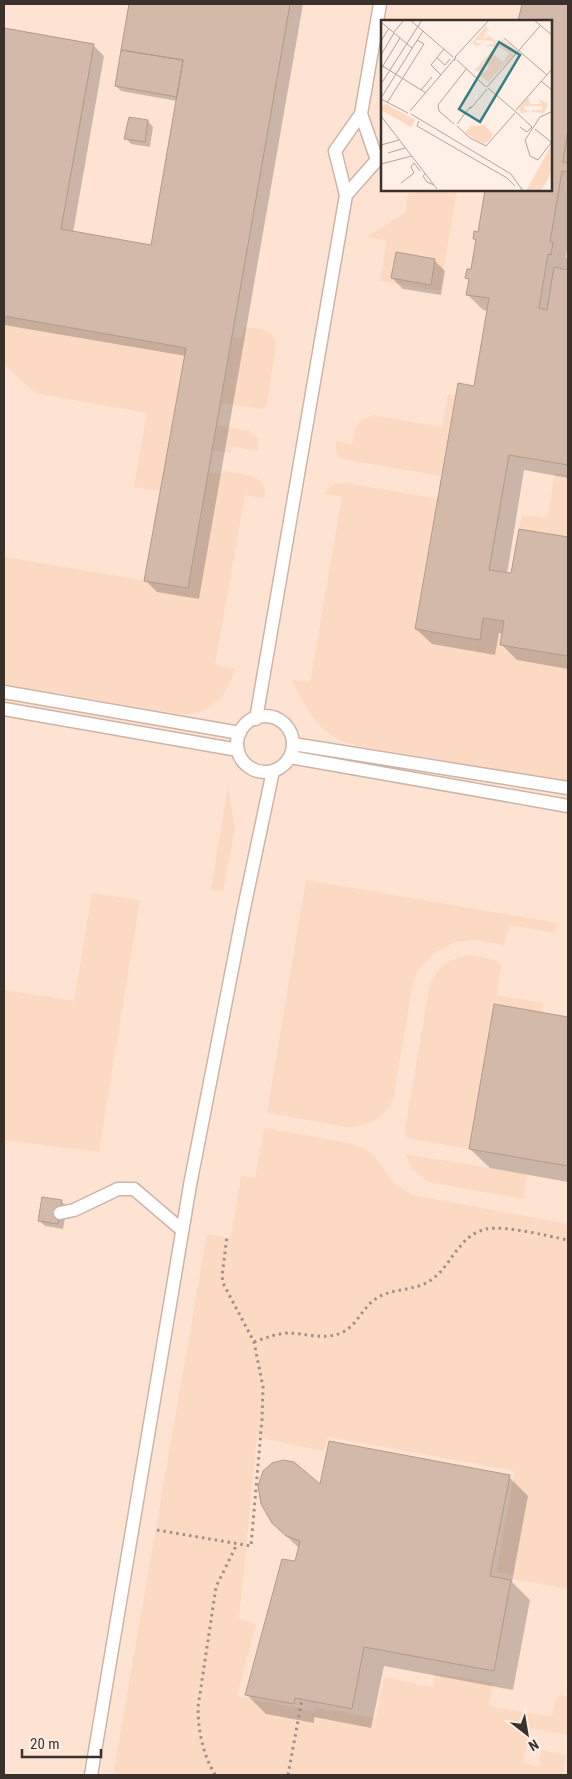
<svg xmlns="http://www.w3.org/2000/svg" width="572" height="1779" font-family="'Roboto Condensed',sans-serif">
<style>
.built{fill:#fee3d3;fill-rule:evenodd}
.green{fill:#fcd9c3}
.shadow{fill:#0003}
.building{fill:#d2b9aa;stroke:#b29a8b}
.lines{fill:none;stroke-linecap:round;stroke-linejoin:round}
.lane-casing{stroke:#cdb4a5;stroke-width:15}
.path{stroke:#9d9088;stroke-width:3;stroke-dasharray:2.5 4;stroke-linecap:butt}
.lane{stroke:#fff;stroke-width:12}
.inset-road{fill:none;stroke:#b1a39b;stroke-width:1}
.view{fill:#377f86;fill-opacity:0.15;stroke:#377f86;stroke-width:2.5}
.inset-edge{fill:none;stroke:#3b312b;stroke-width:2.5}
</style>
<rect width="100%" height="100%" fill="#ffefe5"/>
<path class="built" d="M4,4H568V1775H4ZM382,21H551V190H382Z"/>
<path class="green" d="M409,190H457L440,291L380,281L387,241L367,237L405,213Z
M4,316L186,348L161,491L134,487L147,413L35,393L4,364Z
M244,327C257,329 273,328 276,344L267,404L262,409L220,403L232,337L242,339Z
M448,394L456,395L441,476L342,459L337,454L335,441L352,444L356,426L360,421L373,415L442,427Z
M217,425L249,431L258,438V451L232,446L230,453L212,450Z
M222,471C240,474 268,473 265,498L245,495L215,665L235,669C227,697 210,715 180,714L4,684V557L188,588L208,472L221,474Z
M555,473L568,475V537L519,529L521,518L523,515L547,518Z
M336,483H345L438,499L415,629L479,640L483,618L504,621L500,645L568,656V781L358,746C351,743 342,742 336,738C316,729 301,699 292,680L310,682L342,497L325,494L329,487Z
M228,786L235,829L223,892L211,889Z
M306,880L557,923L555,933L509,925L505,945L476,940L455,942L435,952L420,968L415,978L412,989L393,1100C383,1118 368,1127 348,1127L267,1113Z
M92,893L140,900L99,1152L4,1140V990L74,1001Z
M471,955L495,960L501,966L497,995L543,1003L541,1012L494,1005L469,1149L407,1138L404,1134L430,984C439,966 451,957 471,955Z
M264,1128L348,1143L363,1148L374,1156L394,1183L412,1195L568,1224V1589L513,1579V1575L496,1572L515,1471L328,1437L324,1451L257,1437L239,1619L256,1624L237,1696L314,1711L315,1707L376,1718L384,1677L433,1687L435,1673L493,1683L489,1706L552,1717L557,1697L561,1695L568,1696V1735L530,1728L523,1763L539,1767L541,1750L566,1755L563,1775H113L207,1234L231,1238L241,1176L255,1178Z
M405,1154L527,1174L523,1199L428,1182L412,1169Z"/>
<path class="shadow" d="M130,4H303L199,599L157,592L146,581L186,356L4,325V29L93,45L104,56L73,233L152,246L177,101L121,91L116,86Z
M523,4H568V243L566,257L568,259L567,271H568V478L524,470L507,574L512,575L520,530L568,538V669L517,660L501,644L503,634L499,633L495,655L432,644L416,629L475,387L488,311L483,310L467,294L470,280L466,277L472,271L477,241L474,238L479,233L487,190H551V21H520Z
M148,121L153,127L150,147L131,144L126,138Z
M434,260L445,271L441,295L403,289L392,278Z
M495,1006L568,1018V1182L490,1168L470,1149Z
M62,1202L67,1207L63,1229L45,1226L39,1220Z
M509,1477L528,1496L512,1582L530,1600L513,1690L384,1666L371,1728L314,1717V1723L266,1714L246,1694L296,1563L299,1548L273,1523L321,1487Z"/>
<path class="building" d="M129,4H290L188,588L144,581L186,348L4,316V28L94,44L61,229L151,245L183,60L121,50Z
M522,4H568V129L563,162L568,163V172L562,171L550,242H553L551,255L548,254L539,308L547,310L554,267L568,270V465L509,455L489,570L511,573L519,529L568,537V656L500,645L504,621L483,618L480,640L415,629L458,383L474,386L489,298L466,295L469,279L465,278L467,269H471L476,239H473L474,231L478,232L485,190H551V21H518Z
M121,50L183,60L177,97L115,86Z
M129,117L148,120L145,142L124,139Z
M396,252L435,259L431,285L391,278Z
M494,1004L568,1017V1166L469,1149Z
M42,1197L62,1200L58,1224L38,1221Z
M329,1441L510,1475L490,1576L511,1580L494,1671L364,1647L352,1709L295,1698L294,1704L245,1695L282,1559L295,1561L300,1541L286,1536L272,1523L261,1504L258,1486L263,1471L272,1463L283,1460L294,1462L320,1484Z"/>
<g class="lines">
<g class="lane-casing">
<path id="lane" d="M361,114L377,160L346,195L335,151L361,114L380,4
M4,692L240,733
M4,709L238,750
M237 744a28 28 0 1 1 56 0a28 28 0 1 1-56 0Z
M256,719L346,195
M293,744L568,788
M290,757L568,806
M60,1213L74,1210L118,1189H134L182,1230
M91,1775L190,1185L244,908L273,771"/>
</g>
<path class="path" d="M254,1342C265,1338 275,1334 287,1333C305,1333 325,1341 343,1332C357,1325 362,1309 374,1300C391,1287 414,1292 431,1280C446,1270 453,1252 466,1240C471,1235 478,1231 486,1229C504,1225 548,1236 568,1240
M157,1530L251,1546L262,1419L263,1387L254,1342L224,1285L222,1277L227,1236
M215,1775C203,1754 198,1731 198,1707L216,1587L237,1544
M288,1775L302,1699"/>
<use href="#lane" class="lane"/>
</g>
<g transform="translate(381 20)">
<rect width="171" height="171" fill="#ffefe5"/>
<path d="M105,6L109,12L104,9L107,15L102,11L105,17L99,16L104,19L108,16L116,22L112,27L103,26L113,24V21L95,20V23L102,24L95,26L91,23ZM121,19L137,31L107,62L99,55L108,48L104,42L100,51H96L99,54L94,50L115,26L113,35L122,42L128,33L116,26ZM153,71L167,84L163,93L151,92V90H161V86H144L143,89L150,92L139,93L138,88L147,77L149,84H160L157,79L166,83ZM5,84L34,100L30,107L0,90V86ZM104,105L112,115L105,123L102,124L84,113L90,106ZM171,124V151L160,171H145Z" fill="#fcd9c3"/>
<path class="inset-road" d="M29,0L72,37M153,0L172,16M0,2L31,28M13,12L23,0M123,18L166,55M0,21L8,8M0,35L13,13M74,37L108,0M56,38L64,45L69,39M76,40L105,67M0,45L45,73M0,49L19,18M60,55L50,45L63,29M160,61L172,71M0,64L41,0M106,67L159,6M107,68L135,92M40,70L51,57M0,78L42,11M0,79L27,93M6,83L43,24L36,20M91,87L106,69M135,90L172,48M29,91L75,37L73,41M172,91L159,97L144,120L149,136L157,140L172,120M135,92L151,107L146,112L139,107M30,94L130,154L142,171M0,96L56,169M38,101L36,106L126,158L134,166M73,104L58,91L57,85L86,48M76,104L89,87H91L88,89M76,106L89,118L105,126L134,93M154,109L170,122M0,125L18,120M7,133L24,128M0,144L31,136M44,154L42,156L46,162L53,165M20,163L33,153L30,147L33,143L39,151"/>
<path class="view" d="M118,22L139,35L99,102L78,89Z"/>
<rect width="171" height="171" class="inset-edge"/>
</g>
<rect width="572" height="1779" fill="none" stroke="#3b312b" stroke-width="10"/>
<g transform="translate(527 1734) rotate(149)" stroke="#ffefe5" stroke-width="4" paint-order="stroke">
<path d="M0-4L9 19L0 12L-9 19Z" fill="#3b312b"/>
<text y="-8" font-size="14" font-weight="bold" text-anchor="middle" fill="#3b312b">N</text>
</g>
<path d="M22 1749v8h79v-8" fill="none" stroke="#3b312b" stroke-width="2.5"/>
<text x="30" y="1749" font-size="15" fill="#3b312b" stroke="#ffefe5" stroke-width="4" paint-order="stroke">20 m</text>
</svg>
